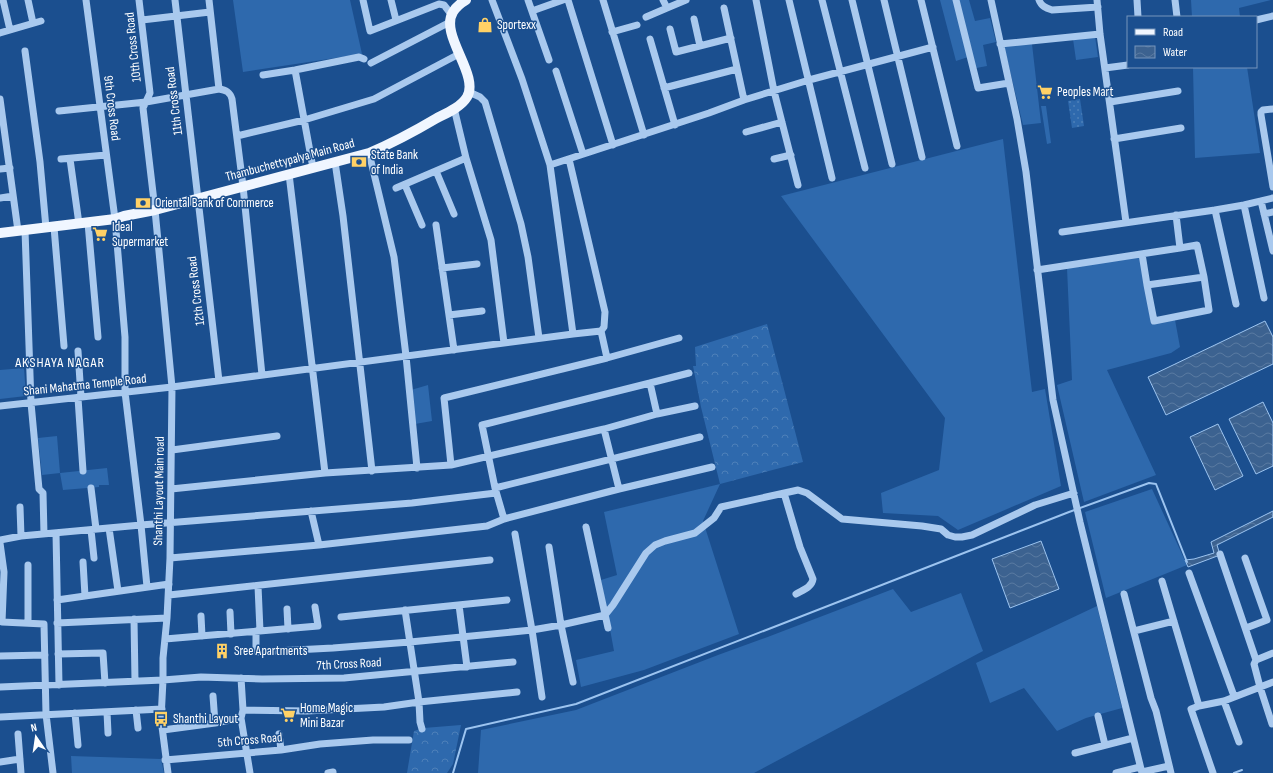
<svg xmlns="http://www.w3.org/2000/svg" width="1273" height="773" font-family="'Sofia Sans Condensed',sans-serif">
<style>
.grass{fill:#2e69ad}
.forest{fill:url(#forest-crowns)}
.garden{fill:url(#garden-dots)}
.water{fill:url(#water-waves);stroke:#9cc4f0}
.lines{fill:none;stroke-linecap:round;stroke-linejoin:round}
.stream{stroke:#9cc4f0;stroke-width:2}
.minor{stroke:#a9c9ee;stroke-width:7}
.major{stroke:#f0f6ff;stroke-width:10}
.labels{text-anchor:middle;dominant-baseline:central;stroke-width:3;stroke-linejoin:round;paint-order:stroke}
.poi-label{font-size:13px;fill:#fff;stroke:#1b4f8f;text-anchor:start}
.street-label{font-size:13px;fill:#fff;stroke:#1b4f8f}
.neighbourhood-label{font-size:14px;letter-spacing:1px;fill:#fff;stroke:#1b4f8f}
</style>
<defs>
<pattern id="forest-crowns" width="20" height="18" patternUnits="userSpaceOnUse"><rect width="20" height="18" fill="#2e69ad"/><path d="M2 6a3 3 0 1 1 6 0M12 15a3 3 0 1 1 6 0" fill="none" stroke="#4d80b9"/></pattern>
<pattern id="garden-dots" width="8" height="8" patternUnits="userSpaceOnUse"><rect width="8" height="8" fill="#2e69ad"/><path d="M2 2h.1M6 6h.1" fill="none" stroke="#4d80b9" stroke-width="1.8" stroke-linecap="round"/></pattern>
<pattern id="water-waves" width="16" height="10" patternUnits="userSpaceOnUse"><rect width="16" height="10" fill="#3c6290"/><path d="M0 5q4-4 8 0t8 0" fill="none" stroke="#597aa1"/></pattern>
</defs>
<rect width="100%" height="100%" fill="#1b4f8f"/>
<path class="grass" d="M233,0H350L362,54L243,72Z
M940,0H969L975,21L990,18L996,42L983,45L987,66L971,69L968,57L956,61Z
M1191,0H1271L1239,8L1240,17H1192Z
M1095,36L1098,57L1076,60L1073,39Z
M1032,44L1041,123L1023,125L1004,46Z
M1193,67H1247L1260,153L1195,158Z
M1041,106H1046L1051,143L1047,144Z
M1003,139L1032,392L1045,389L1061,486L958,530L938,516L883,513L881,493L939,470L945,418L781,196Z
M1141,257L1151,324L1175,320L1180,347L1171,353L1107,370L1156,475L1084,502L1057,385L1072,380L1067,268Z
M24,368L26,396L0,399V370Z
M428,385L432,421L415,424L411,390Z
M57,436L60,473L107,468L109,485H99V487L63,490L60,473L42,475L38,438Z
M720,484L703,521L739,634L644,670L581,687L576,660L614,651L601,580L617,575L604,512Z
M1152,489L1187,565L1106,598L1085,512Z
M893,589L911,612L961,593L983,651L754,773H478L481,730L576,710L718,655L765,638Z
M1097,606L1122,708L1086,718L1057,731L1024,688L990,703L976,663Z
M71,756L161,759L164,773H72Z"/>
<path class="forest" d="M767,324L803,462L720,484L701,407L693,366H696L695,347Z
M461,725L453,764L447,773H407L414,731L424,728Z"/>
<path class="garden" d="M1080,99L1084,126L1072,128L1068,101Z"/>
<path class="water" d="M1265,321L1273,337V364L1166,415L1148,377Z
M1263,402L1273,423V466L1256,474L1229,419Z
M1218,424L1243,476L1215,490L1190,437Z
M1273,511V517L1217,545L1220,555L1188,567L1185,560L1194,559L1214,553L1211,542Z
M1041,541L1059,589L1010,608L992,559Z"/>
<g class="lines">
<path class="stream" d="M453,773L466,729L576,704L1069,512L1149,483L1156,484L1187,562
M1234,773L1242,770"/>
<path class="minor" d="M3,0L10,30
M28,0L33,23
M86,0L115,219L125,337V392L141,525L147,587
M139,0L150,93L143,108L155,210L172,387L170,558L167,618L163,658V680L161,719L168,773
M175,0L219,381
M209,0L219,89
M363,0L370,31L439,4L444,5L451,14
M391,0L396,20
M492,0L522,79L550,165L573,334
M528,0L549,60
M568,0L613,145
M603,0L644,135
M663,0L667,8L686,0
M756,0L774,91L798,185
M789,0L832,178
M822,0L865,168
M852,0L892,164
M884,0L922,157
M921,0L957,146
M956,0L978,88L1009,83
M991,0L1017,119L1026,172L1053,400L1080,522L1142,773
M1039,0C1041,6 1046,8 1052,10L1098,7
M1097,0L1100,34L1126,222
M1137,0L1138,17
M1175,0L1177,17
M724,8L744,100
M532,11L563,0
M646,17L667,8
M694,19L700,46
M142,20L210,12
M1256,20L1273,16
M670,29L676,52L731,38
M612,32L637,25
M0,33L41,21
M650,39L675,125
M1000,44L1100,34
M25,51L40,162L46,228
M371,63L450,22
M1105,68L1128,65
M295,70L313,168
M556,71L583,154
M263,75L295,70L359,57L364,59
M664,88L737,69
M469,92L480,97L485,102L521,224L528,257L539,338
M0,99L18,231
M1110,102L1178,91
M454,108L466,158L491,240L504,343
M1273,109L1263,110L1261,112V115L1273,187
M59,111L146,102L219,89C226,90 230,92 232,99L243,186L262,375
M746,132L782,122
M237,136L304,120L374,99L459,54
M1114,139L1181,128
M369,153L394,257L406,356L417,468
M61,159L106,155
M70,159L79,224
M569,159L605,312L604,327L601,331
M774,159L791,155
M335,162L343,216L372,471
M550,165L709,113L744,100L809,80L933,47
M0,169L10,168
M436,171L454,214
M289,174L325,473
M405,185L422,225
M396,188L466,158
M0,198L13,196
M1261,201L1273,251
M1244,205L1264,298
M1215,210L1236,304
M1264,214L1273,212
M88,223L98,337
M436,225L454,350
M54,227L64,346
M25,230L31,403L39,489L43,493L44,534
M1062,232L1215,210L1244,205L1273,198
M1180,248L1197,245L1204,277L1209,310L1154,321L1147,285L1204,277
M1142,254L1147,285
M442,268L477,264
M1037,270L1180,248L1176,215
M449,315L482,311
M78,351L81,397
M689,373L650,383L657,414L695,406
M650,383L482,425L495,488L504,519L619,489L712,467
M78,398L83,471
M0,406L172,387L573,334L601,331L607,358
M604,429L619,489
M172,450L277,436
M451,465L444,398L607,358L679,338
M91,488L96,529
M495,488L700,437
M171,489L325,473L451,465L604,429L657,414
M784,493L800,547L813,579C812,587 803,590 796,594
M20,507L21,536
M311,511L319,545
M586,527L608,628
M109,528L118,591
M91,530L94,558
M56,533L59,685
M515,534L532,630L542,697
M0,540L21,536L141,525L412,503L496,493
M0,543L4,572L2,622L44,624L46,714L53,773
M549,547L561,625L573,682
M1220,554L1256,660
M170,558L319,545L487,526L504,519
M1245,558L1267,620L1246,628
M83,562L85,596
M28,565V622
M1189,573L1234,696
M1162,581L1199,706L1224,701L1273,682
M258,586L260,631
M1124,594L1151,698L1156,711L1171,773
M169,595C276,584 383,571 490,560
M57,600L169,584
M459,605L467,667
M287,609L288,629
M405,610L419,702L420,722L422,729
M230,612L231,634
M201,616L202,636
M341,617L507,600
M134,619L135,681
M57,623L167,618
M256,631V652L333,648L410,642L532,630L561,625L605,615L613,605L646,553L655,545L665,541L695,533L714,518L721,507L789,492L798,490L807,493L842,519L922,526L941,529L948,535L955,537H962L972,535L1035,505L1074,493
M1134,631L1174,621
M165,639L318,626L315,607
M58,654L103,653L105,683
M0,656L45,655
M241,678L243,710L241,718L250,773
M0,687L163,680L201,677L262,679L344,678L513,662
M213,696L215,723
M1224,701L1239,742
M1199,706L1191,709L1213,773
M136,710L138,728
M243,710L307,711L384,707L419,702L517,692
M107,712L108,733
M75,713L78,745
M1098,716L1105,745
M0,717L162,709
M1272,724L1260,687L1254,664L1256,660L1273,653
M163,730L215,723L241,718
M18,734L21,773
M279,734L281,750
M1075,753L1133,738
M165,760L281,750L320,744L373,740H409
M0,762L20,759
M1142,772L1169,766
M328,773L333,772
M1116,773L1140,767"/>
<path class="major" d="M0,233L115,219L124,216L155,210L369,153C393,143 415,131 437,118C447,113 461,107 467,97C480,75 439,35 453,12C456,7 461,3 466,0"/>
</g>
<defs>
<g id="shop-bare" transform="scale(1.2)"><path d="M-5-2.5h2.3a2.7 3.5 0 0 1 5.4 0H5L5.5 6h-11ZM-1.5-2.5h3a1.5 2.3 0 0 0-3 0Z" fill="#ffd166" stroke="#1b4f8f" stroke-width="2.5" paint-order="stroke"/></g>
<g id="supermarket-bare" transform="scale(1.2)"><path d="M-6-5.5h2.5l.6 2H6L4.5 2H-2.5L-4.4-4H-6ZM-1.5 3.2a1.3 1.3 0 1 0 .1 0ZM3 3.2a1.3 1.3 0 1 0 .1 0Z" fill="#ffd166" stroke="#1b4f8f" stroke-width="2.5" paint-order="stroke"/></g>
<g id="bank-bare" transform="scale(1.2)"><path d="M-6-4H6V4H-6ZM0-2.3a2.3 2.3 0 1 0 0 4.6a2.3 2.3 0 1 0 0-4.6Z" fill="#ffd166" stroke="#1b4f8f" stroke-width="2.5" paint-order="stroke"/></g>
<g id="building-bare" transform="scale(1.2)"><path d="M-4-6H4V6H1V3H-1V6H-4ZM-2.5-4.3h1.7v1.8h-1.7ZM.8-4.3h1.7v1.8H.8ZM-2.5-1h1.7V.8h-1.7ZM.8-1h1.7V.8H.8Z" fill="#ffd166" stroke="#1b4f8f" stroke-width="2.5" paint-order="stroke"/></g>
<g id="bus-bare" transform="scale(1.2)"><path d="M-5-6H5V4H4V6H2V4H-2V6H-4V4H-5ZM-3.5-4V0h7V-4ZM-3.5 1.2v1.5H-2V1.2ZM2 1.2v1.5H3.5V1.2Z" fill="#ffd166" stroke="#1b4f8f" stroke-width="2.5" paint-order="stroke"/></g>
</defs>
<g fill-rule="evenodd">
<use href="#shop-bare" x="485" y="25"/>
<use href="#supermarket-bare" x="1045" y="92"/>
<use href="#bank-bare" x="359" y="162"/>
<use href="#bank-bare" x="143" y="203"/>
<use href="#supermarket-bare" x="100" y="234"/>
<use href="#building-bare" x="222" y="651"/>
<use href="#supermarket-bare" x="288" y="715"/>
<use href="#bus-bare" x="161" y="719"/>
</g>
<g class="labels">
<g class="poi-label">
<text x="497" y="25">Sportexx</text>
<text x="1057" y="92">Peoples Mart</text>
<text x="371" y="155">State Bank<tspan x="371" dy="15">of India</tspan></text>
<text x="155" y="203">Oriental Bank of Commerce</text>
<text x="112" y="227">Ideal<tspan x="112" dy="15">Supermarket</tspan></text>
<text x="234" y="651">Sree Apartments</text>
<text x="300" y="708">Home Magic<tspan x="300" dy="15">Mini Bazar</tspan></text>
<text x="173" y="719">Shanthi Layout</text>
</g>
<g class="street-label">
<text transform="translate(133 47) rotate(-96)">10th Cross Road</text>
<text transform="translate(174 101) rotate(-97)">11th Cross Road</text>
<text transform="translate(112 108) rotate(83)">9th Cross Road</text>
<text transform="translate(290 160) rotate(-15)">Thambuchettypalya Main Road</text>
<text transform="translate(196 291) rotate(-97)">12th Cross Road</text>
<text transform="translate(85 385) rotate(-6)">Shani Mahatma Temple Road</text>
<text transform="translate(159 491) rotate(-89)">Shanthi Layout Main road</text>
<text transform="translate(349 664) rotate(-3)">7th Cross Road</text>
<text transform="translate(250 740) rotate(-5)">5th Cross Road</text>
</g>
<g class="neighbourhood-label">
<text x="60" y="362">AKSHAYA NAGAR</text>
</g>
</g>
<rect x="1127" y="16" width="130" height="52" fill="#1b4f8f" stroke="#7695bc"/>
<rect x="1135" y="29" width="20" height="6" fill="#f0f6ff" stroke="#7695bc"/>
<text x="1163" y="36" font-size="12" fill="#ffffff">Road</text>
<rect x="1135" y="46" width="20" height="12" fill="url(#water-waves)" stroke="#7695bc"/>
<text x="1163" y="56" font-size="12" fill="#ffffff">Water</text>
<g transform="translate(36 737) rotate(347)" stroke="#1b4f8f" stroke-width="3" paint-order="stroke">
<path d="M0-3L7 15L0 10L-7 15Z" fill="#ffffff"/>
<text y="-6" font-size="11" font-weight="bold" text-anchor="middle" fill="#ffffff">N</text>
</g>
</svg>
